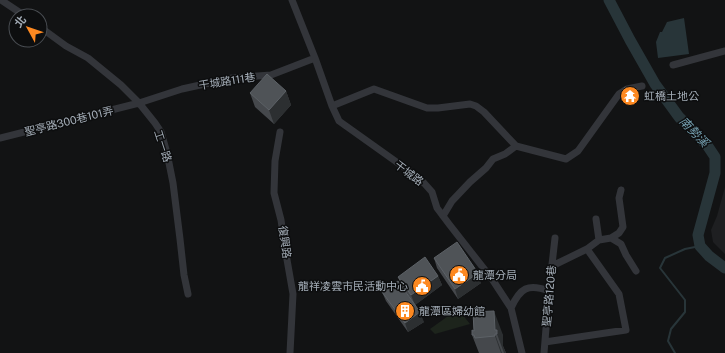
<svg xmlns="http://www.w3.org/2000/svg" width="725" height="353" font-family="'Public Sans','Noto Sans TC',sans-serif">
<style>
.built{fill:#1e1f21}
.green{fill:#1d241c}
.water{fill:#283539}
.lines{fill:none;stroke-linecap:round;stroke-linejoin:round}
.stream{stroke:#283539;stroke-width:2}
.river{stroke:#283539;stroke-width:11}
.minor{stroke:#33353a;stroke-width:7}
.wall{fill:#45484c}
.shaded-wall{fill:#2c2f31}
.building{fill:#4f5357;stroke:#5c6166}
.labels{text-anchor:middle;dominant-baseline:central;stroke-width:3;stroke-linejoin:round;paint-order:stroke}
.street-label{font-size:11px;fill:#a3acb6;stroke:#0d0e0f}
.poi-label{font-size:11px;fill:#a3acb6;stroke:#0d0e0f;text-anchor:start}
.water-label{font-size:12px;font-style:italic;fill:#77a3b4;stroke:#0d0e0f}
</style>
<rect width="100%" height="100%" fill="#121314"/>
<path class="built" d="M725,187V254L713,242L711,230L717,216Z"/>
<path class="green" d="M458,309L470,324L435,334L430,329Z"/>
<path class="water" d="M684,18L689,54L658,58L656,42L660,32H662L667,22Z"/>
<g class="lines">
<path class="stream" d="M675,353L668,341L671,329L685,312V300L660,268L665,258L685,249L700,246"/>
<path class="river" d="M609,0L630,40L655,84L679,117L707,145L715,157V173L698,235L700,246L709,256L725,268"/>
<path class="minor" d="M1,0L25,16
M292,0L315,58L332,106L339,121L412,173L424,183L432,192L437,208L449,224L492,279L511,308L522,353
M40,27L66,46L88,58L121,85L139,103L155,123L161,132L167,153L173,183L180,239L184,275L188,294
M673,65L725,51
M332,106L374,89L427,108H438L470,104L476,106L484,112L516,146
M280,132L275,161L274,193L281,220L286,254L293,294L290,353
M0,138L139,103L182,89L232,78L271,75L315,58
M443,216L452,201L470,182L486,168L493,159L505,154L516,146L566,159L578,151L619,94L627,89L642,86
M596,219L599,240
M611,238L621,244L626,255L636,271
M552,266L587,249L599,240L611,238L619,233L623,227L619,198L621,190
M511,308C520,288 528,283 549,291
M545,342L626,330L619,294L587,249
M544,353L549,291L555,238"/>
</g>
<path class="wall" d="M286,91L291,105L274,124L255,107L250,93Z
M623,91L634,95L632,100L625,96Z
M434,258L481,283L458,299L437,268Z
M438,276L442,285L415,305L402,286L398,277Z
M382,292L424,322L408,332L386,301Z
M473,312L503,335V346L506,353H479L472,335L474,331Z"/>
<path class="shaded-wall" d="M286,91L291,105L274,124L269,110Z
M633,91L634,95L632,100L630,95Z
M478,273L481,283L458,299L455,289Z
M438,276L442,285L415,305L411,295Z
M494,311L503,335V346L506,353H504L497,334L495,330Z
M420,312L424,322L408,332L405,323Z
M495,334L502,353H501L495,336Z"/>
<path class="building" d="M267,74L286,91L269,110L250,93Z
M625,87L633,91L630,95L623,91Z
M457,242L478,273L455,289L434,258Z
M425,257L438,276L411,295L398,277Z
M398,281L420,312L405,323L382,292Z
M494,311L495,330H497V334H495V336L475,338L474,335H472V330L474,331L473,312Z"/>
<defs>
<g id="temple-disc" transform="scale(1)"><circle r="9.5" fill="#fd8921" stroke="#0d0e0f"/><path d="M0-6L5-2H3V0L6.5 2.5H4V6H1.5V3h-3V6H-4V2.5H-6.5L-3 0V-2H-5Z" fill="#fff"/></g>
<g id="civic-disc" transform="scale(1)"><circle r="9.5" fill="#fd8921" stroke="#0d0e0f"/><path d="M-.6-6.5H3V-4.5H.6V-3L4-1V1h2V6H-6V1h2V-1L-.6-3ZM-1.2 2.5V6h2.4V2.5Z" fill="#fff"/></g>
<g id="building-disc" transform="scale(1)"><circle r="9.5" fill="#fd8921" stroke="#0d0e0f"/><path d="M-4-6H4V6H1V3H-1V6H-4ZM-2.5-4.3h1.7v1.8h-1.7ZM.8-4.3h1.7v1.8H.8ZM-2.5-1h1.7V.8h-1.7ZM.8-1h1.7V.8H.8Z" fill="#fff"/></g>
</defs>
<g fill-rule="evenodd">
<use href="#temple-disc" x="630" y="96"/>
<use href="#civic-disc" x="459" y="275"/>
<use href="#civic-disc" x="422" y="286"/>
<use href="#building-disc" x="405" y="311"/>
</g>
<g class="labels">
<g class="street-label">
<text transform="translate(227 81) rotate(-9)">干城路111巷</text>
<text transform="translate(69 121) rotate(-14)">聖亭路300巷101弄</text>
<text transform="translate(163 146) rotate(72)">工一路</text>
<text transform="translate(409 173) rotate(37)">干城路</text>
<text transform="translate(285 242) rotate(82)">復興路</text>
<text transform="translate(549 296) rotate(-85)">聖亭路120巷</text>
</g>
<g class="poi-label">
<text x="644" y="96">虹橋土地公</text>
<text x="473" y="275">龍潭分局</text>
<text x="408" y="286" text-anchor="end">龍祥凌雲市民活動中心</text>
<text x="419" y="311">龍潭區婦幼館</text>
</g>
<g class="water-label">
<text transform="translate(694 132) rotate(46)">南勢溪</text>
</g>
</g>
<g transform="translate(28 28) rotate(310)"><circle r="19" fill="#0d0e0f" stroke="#494d52"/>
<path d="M0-3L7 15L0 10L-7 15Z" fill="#fd8921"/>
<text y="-6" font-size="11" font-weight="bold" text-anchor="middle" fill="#a3acb6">北</text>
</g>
</svg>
